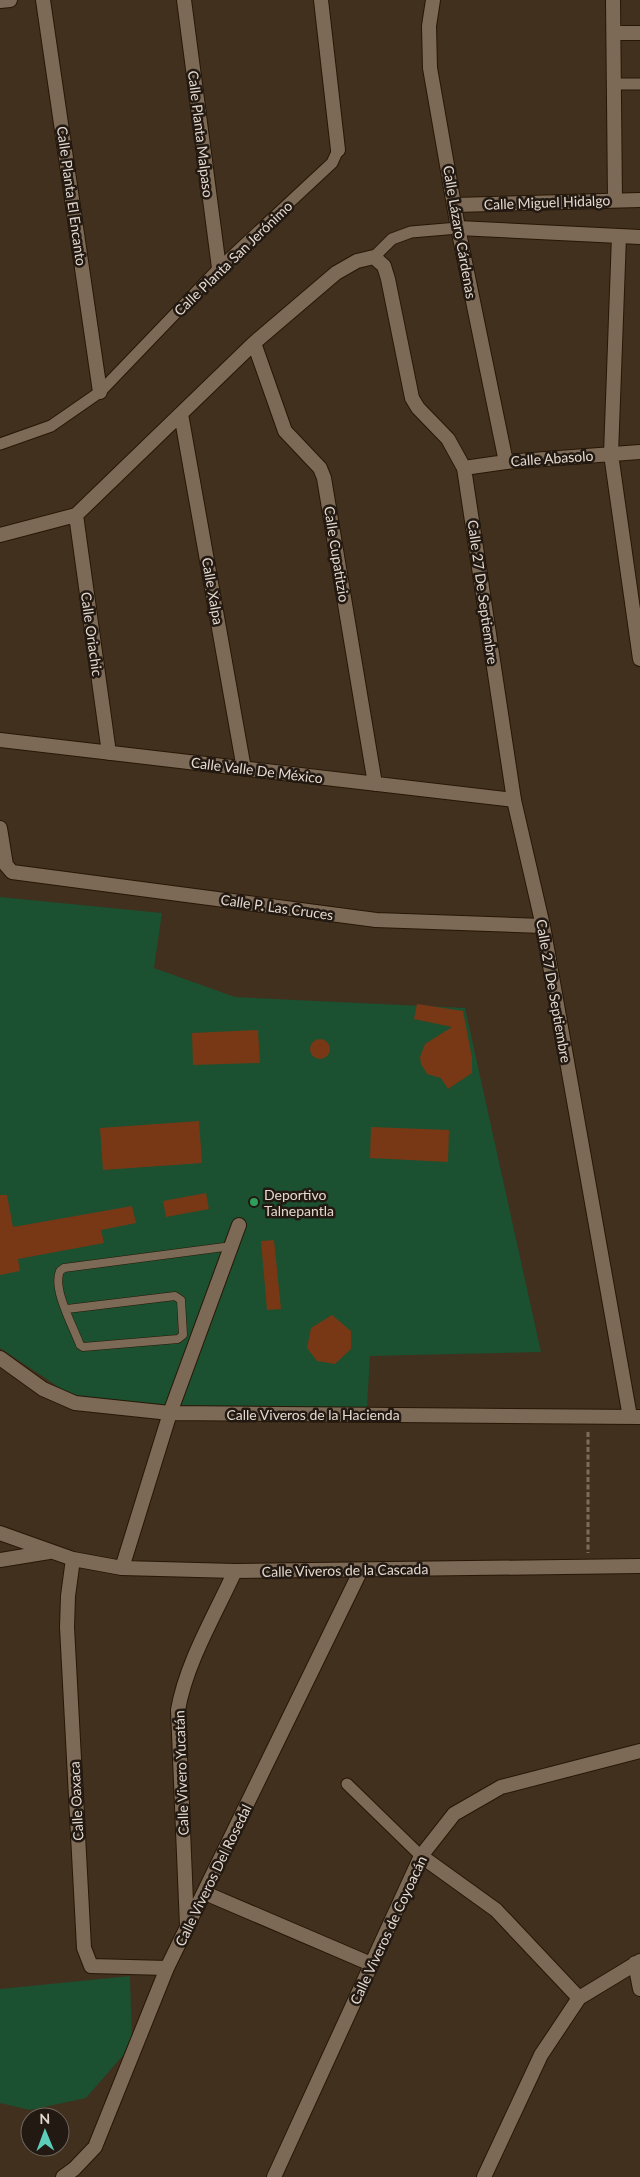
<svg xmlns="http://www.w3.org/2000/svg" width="640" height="2177" font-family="Lato,sans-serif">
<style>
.green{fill:#1b5030}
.building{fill:#783816}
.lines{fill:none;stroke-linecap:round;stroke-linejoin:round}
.service-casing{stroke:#271706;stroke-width:9}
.pedestrian-casing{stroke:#271706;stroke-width:13}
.minor-casing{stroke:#271706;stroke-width:16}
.tertiary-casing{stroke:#271706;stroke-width:16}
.secondary-casing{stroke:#271706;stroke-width:16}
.path{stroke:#7c6c5d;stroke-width:3;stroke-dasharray:5 2.5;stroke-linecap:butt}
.service{stroke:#7d6a56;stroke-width:8}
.pedestrian{stroke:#7d6a56;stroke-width:11}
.minor{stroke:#7d6a56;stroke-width:14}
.tertiary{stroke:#7d6a56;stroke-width:14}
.secondary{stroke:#7d6a56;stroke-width:14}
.leisure-dot{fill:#2e9e5b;stroke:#211912;stroke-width:2}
.labels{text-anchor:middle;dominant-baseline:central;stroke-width:5;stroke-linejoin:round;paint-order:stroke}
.street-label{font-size:14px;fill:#e5d9cf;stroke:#211912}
.poi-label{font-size:14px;fill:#e5d9cf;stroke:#211912;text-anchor:start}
</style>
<rect width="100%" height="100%" fill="#41301e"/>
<path class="green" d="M0,897L162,913L154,968L235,997L465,1008L541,1352L370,1356L367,1408L155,1405L75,1398L0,1348Z
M130,1976L132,2045L86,2098L30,2110L0,2103V1989Z"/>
<path class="building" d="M417,1004L463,1011L472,1058V1073L448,1089L441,1078L427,1074L421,1064L420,1057L425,1044L452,1027L414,1019Z
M258,1030L260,1063L193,1065L192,1033Z
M310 1049a10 10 0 1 1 20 0a10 10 0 1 1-20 0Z
M199,1121L202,1163L103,1170L100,1128Z
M371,1127L449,1130L448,1162L370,1158Z
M206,1193L209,1209L166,1217L163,1201Z
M0,1195H7L13,1227L132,1206L136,1223L101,1230L104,1243L18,1259L20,1271L0,1275Z
M274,1240L281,1309L267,1310L261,1241Z
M332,1315L351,1331V1349L335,1364L317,1361L307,1348L311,1328Z"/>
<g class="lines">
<g class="service-casing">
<path id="service" d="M67,1309L175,1296L181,1300L183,1335L178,1339L83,1347L80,1345C73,1326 52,1289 60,1271L64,1268L232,1246"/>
</g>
<g class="pedestrian-casing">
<path id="pedestrian" d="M616,84H640
M374,257L392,239L411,232L458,228
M0,444L51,426L100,392L219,268L332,163L338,150
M347,1784L421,1856"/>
</g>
<g class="minor-casing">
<path id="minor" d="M43,0L100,392
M184,0L219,268
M321,0L338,150
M613,0L615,200
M614,33H640
M619,236L611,454L640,659
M254,343L285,431L320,468L324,478L375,784
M181,414L244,769
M506,462L640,452
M76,515L109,753
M0,535L76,515L254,343L336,273L357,261L374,257L384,266L388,279L412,398L418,408L448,439L464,468
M0,740L514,800
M0,828L6,865L12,872L376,920L543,926
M170,1413L239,1225
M0,1533L73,1559L122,1568
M73,1559L68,1596L67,1627L84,1948L91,1966L167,1968
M0,1560L49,1552
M421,1856L496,1910L579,1998
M205,1893L371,1964
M187,1926L178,1710C186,1663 215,1615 235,1571
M635,1963L640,1989
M63,2177L74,2169L95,2147L167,1968L361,1570
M274,2177L421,1856L454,1814L501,1787L640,1751
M484,2177L541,2055L579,1998L640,1961"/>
</g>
<g class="tertiary-casing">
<path id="tertiary" d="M433,0L429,26L430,68L458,228L506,462L464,468L514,800L543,926L630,1417
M0,1358L43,1389L75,1403L170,1413L640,1417
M170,1413L122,1568L235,1571L640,1566"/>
</g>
<g class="secondary-casing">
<path id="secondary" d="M0,1L10,0
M455,205L640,200
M458,228L640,237"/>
</g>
<path class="path" d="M588,1432V1553"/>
<use href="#service" class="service"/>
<use href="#pedestrian" class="pedestrian"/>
<use href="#minor" class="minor"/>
<use href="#tertiary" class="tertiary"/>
<use href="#secondary" class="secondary"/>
</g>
<circle class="leisure-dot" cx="254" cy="1202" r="5"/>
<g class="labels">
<g class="street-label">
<text transform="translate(201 134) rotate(83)">Calle Planta Malpaso</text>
<text transform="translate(72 196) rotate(82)">Calle Planta El Encanto</text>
<text transform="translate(547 202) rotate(-2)">Calle Miguel Hidalgo</text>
<text transform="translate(460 232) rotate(80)">Calle Lázaro Cárdenas</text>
<text transform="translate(233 258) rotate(-44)">Calle Planta San Jerónimo</text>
<text transform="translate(552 458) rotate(-4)">Calle Abasolo</text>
<text transform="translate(337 554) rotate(81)">Calle Cupatitzio</text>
<text transform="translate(213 591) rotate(80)">Calle Xalpa</text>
<text transform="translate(483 592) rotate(82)">Calle 27 De Septiembre</text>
<text transform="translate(92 634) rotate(82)">Calle Oriachic</text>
<text transform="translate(257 770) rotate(7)">Calle Valle De México</text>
<text transform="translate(277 907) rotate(8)">Calle P. Las Cruces</text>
<text transform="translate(554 991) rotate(80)">Calle 27 De Septiembre</text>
<text x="313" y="1414">Calle Viveros de la Hacienda</text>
<text transform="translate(345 1570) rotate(-1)">Calle Viveros de la Cascada</text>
<text transform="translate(181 1773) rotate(-92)">Calle Vivero Yucatán</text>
<text transform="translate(76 1801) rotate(-93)">Calle Oaxaca</text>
<text transform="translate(213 1875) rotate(-64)">Calle Viveros Del Rosedal</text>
<text transform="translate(388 1930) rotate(-65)">Calle Viveros de Coyoacán</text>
</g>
<g class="poi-label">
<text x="264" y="1194">Deportivo<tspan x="264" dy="16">Talnepantla</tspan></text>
</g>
</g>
<g transform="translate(45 2132) rotate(359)"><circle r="24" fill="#211912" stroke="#6f665e"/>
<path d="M0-4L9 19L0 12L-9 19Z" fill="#5ccebb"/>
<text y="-8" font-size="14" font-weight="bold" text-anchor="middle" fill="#e5d9cf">N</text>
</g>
</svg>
